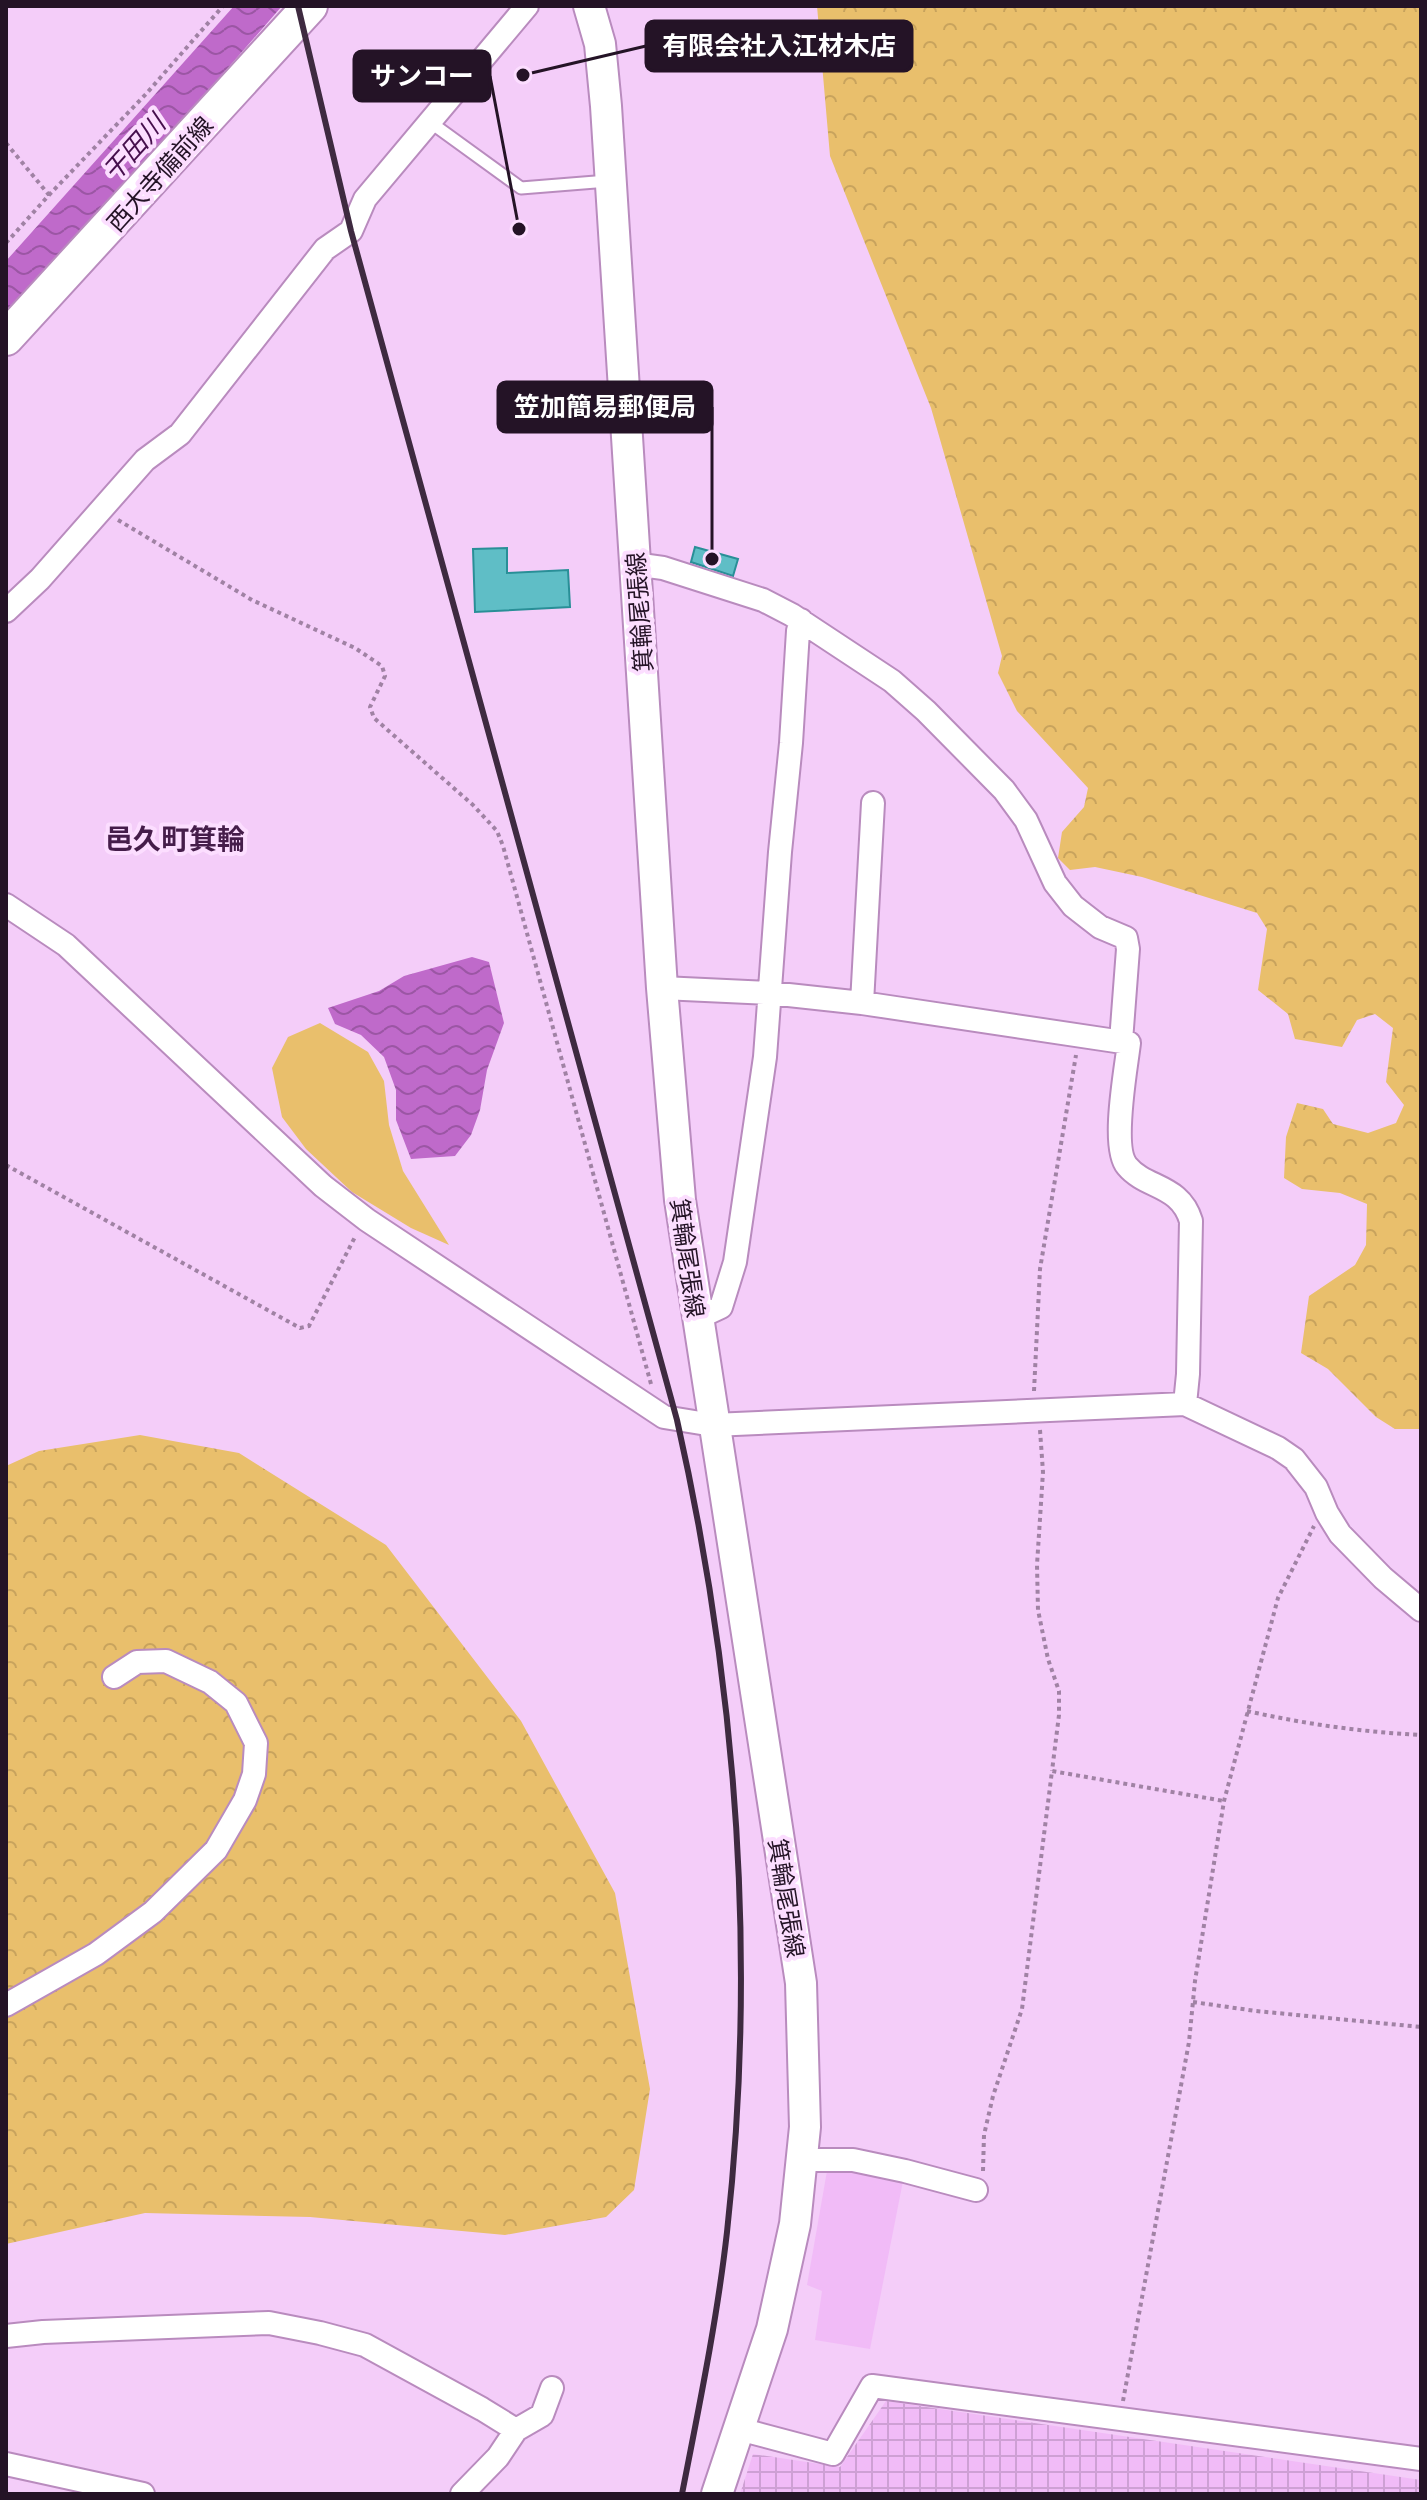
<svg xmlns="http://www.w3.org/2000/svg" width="1427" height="2500" font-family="'Playfair Display','Noto Sans JP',serif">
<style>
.built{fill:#f1bbf7}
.industrial{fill:url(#industrial-grid)}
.forest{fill:url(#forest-crowns)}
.park{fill:#e9bf6c}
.water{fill:url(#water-waves)}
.building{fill:#5fbec6;stroke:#298f97;stroke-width:2}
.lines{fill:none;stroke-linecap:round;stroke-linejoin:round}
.service-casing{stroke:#b98bbe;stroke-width:15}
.minor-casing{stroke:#b98bbe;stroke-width:26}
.secondary-casing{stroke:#b98bbe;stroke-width:34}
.primary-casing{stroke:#b98bbe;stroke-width:38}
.path{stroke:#a082a4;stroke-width:4;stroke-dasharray:4 4;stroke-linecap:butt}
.service{stroke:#fff;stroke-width:11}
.minor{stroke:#fff;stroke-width:22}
.secondary{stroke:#fff;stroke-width:30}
.primary{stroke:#fff;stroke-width:34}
.rail{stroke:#3e2a40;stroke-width:6}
.labels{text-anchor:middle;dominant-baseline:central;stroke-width:8;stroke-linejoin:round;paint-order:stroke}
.street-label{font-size:24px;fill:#241326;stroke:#fcdeff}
.water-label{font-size:26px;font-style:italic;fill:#460f4d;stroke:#fcdeff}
.quarter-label{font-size:28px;font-weight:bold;fill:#451d4a;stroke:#fcdeff}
.leader{fill:none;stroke:#241326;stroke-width:3}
.callout-dot{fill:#241326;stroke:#fcdeff;stroke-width:3}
.callout{fill:#241326;stroke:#241326;stroke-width:3}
.callout-label{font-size:26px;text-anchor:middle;font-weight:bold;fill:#fff}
</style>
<defs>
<pattern id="industrial-grid" width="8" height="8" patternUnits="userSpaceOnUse" patternTransform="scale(2)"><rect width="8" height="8" fill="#f1bbf7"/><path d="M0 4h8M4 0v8" fill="none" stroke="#cea0d4"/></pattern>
<pattern id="forest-crowns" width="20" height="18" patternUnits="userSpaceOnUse" patternTransform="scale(2)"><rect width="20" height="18" fill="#e9bf6c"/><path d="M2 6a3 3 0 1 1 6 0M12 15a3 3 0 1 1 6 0" fill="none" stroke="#c8a35d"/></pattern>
<pattern id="water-waves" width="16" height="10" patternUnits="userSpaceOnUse" patternTransform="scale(2)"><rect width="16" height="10" fill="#bf6aca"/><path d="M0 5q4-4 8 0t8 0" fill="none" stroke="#9b56a4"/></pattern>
</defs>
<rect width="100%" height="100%" fill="#f4cdf9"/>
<path class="built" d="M842,2169L903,2181L870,2349L815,2340L822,2291L807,2285L827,2171Z"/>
<path class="industrial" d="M886,2401L1421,2480V2494H740L753,2454L840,2467Z"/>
<path class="forest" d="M817,6H1421V1429H1395L1376,1417L1328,1369L1301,1353L1309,1296L1355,1265L1366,1245L1367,1204L1340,1193L1302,1189L1284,1178L1286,1137L1297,1103L1323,1109L1333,1124L1368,1133L1396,1123L1404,1105L1386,1082L1393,1028L1375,1014L1357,1020L1342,1047L1295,1039L1288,1014L1258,990L1267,929L1257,913L1142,877L1095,867L1070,870L1058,858L1062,832L1084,807L1088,788L1017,711L998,673L1002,656L931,408L830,156Z
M140,1435L239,1453L386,1545L521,1721L615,1893L650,2089L634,2190L606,2217L505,2235L310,2217L145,2213L6,2244V1466L39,1451Z"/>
<path class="park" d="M320,1023L368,1052L384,1081L389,1125L403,1171L449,1245L411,1228L352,1192L306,1149L282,1117L272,1068L288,1037Z"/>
<path class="water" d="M234,6H282L6,323V261Z
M472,957L489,962L504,1023L487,1070L480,1110L471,1135L455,1156L411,1159L396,1120V1090L384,1057L361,1035L335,1024L328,1008L379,991L404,976Z"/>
<path class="building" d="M695,547L738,559L733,576L691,562Z
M507,548V573L568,570L570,607L475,612L473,549Z"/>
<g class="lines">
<g class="service-casing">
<path id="service" d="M430,122L521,188L608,181"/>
</g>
<g class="minor-casing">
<path id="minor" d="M634,564L663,568L763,600L792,615L892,681L926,711L1004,790L1026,820L1055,883L1073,906L1100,927L1126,938L1128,949L1121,1041
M6,611L40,579L145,460L180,434L325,249L351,231L365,199L527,6
M6,905L66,945L323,1186L367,1220L664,1417L713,1425L1185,1404L1278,1448L1294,1459L1316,1487L1327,1513L1340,1534L1383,1578L1421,1610
M662,988L770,993L862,1003L1129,1043C1126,1069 1111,1147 1127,1166C1146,1189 1180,1184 1191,1221L1188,1374L1185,1404
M862,1003L873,803
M697,1314H706L721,1307L735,1262L765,1057L780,852L791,743L798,631L801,620
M6,2005L96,1954L153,1912L216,1850L245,1800L254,1774L256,1743L236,1703L210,1682L166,1661L137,1662L114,1677
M802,2160H853L905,2171L976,2190
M6,2336L43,2332L269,2323L320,2333L365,2345L482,2409L516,2430L498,2457L462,2494
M739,2429L833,2454L872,2386L1421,2459
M516,2430L542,2415L552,2388
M6,2464L143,2494"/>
</g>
<g class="secondary-casing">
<path id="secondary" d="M589,6L600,44L606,106L662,988L680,1200L801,1983L805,2127L795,2224L772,2329L717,2494"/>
</g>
<g class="primary-casing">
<path id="primary" d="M6,338L310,6"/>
</g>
<path class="path" d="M6,143L49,195
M6,243L49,195L146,94L223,6
M118,520L252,600L355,648L382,666L385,676L370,707L374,718L473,805L497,831L503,846L651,1384
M6,1165L300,1328L309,1326L355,1237
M1034,1391L1040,1269L1076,1055
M1040,1430L1043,1472L1037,1565L1038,1610L1048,1659L1059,1691V1715L1052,1771
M1247,1711C1305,1724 1362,1732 1421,1735
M1193,2002L1256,2011L1421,2027
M983,2171L984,2135L993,2096L1022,2009L1052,1771L1224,1801
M1123,2401L1189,2042L1195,1981L1224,1801L1278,1598L1314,1526"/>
<use href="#service" class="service"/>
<use href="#minor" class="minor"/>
<use href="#secondary" class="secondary"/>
<use href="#primary" class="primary"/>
<path class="rail" d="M298,6L351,231L677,1420C737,1686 757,1961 727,2232C717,2320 699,2407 682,2494"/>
</g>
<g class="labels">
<g class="street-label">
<text transform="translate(159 173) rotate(-48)">西大寺備前線</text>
<text transform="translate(638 612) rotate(-94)">箕輪尾張線</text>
<text transform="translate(689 1258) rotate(82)">箕輪尾張線</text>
<text transform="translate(788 1898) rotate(81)">箕輪尾張線</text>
</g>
<g class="water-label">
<text transform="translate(133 147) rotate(-48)">干田川</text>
</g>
<g class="quarter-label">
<text x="175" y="837">邑久町箕輪</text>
</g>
</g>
<path class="leader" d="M523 75L646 46M519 229L490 76M712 559L712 407"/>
<g class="callout-dot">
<circle cx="523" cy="75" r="8"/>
<circle cx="519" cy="229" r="8"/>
<circle cx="712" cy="559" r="8"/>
</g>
<g class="callout">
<rect x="646" y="21" width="266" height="50" rx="8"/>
<rect x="354" y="51" width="136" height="50" rx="8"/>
<rect x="498" y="382" width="214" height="50" rx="8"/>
</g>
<g class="callout-label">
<text x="779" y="55">有限会社入江材木店</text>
<text x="422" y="85">サンコー</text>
<text x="605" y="416">笠加簡易郵便局</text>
</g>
<rect width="1427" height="2500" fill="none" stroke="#241326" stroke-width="16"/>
</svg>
